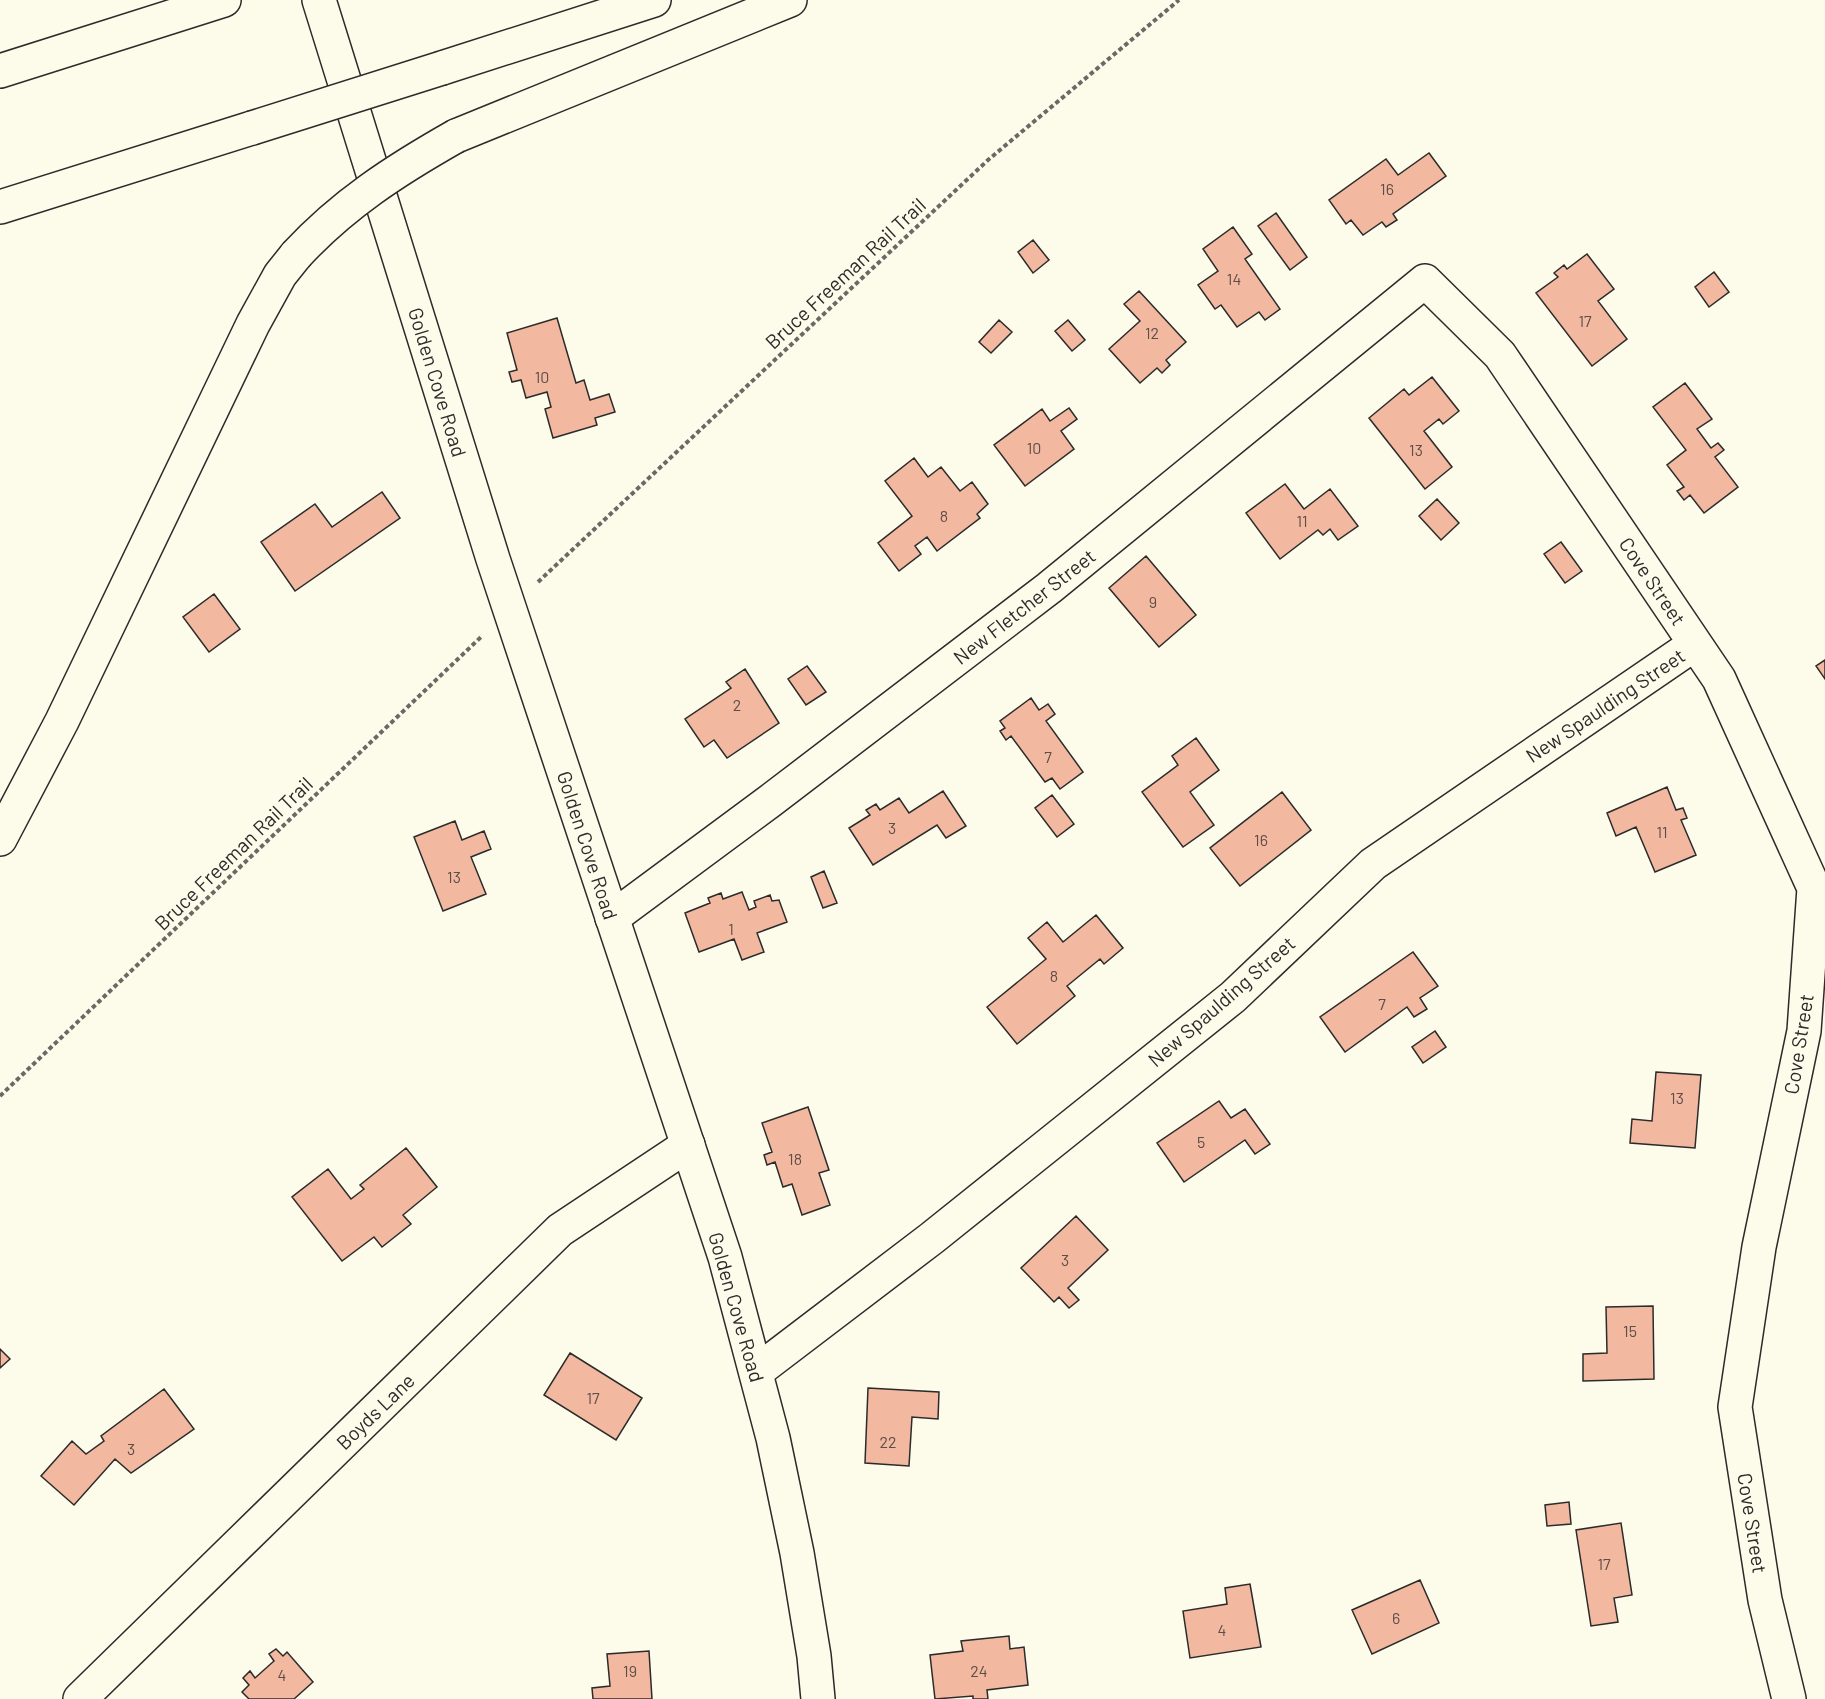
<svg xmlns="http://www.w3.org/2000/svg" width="1825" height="1699" font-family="Barlow,sans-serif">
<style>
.building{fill:#f2b8a0;stroke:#2b2b2b;stroke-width:1.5}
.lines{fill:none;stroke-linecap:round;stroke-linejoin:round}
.street-casing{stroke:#2b2b2b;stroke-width:36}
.secondary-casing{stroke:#2b2b2b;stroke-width:36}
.highway-casing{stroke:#2b2b2b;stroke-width:36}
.path{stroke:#6a6964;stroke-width:4;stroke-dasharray:4.5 3;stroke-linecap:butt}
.street{stroke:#fdfbea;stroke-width:33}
.secondary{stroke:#fdfbea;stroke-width:33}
.highway{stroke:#fdfbea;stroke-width:33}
.highway-bridge-casing{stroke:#2b2b2b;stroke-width:36;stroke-linecap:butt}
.highway-bridge{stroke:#fdfbea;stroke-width:33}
.labels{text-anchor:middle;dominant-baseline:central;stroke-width:4.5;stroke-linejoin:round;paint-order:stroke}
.number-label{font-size:16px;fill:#5d4e48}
.street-label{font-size:20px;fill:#2b2b2b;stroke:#fdfbea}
</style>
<rect width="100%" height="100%" fill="#fdfbea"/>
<path class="building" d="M1429,153L1446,176L1393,214L1397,220L1386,227L1382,222L1363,235L1351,220L1346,224L1329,200L1386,159L1398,175Z
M1276,213L1307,257L1290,270L1258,226Z
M1233,227L1252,254L1245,259L1280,309L1265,320L1259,312L1237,327L1221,305L1215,309L1198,285L1218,271L1203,249Z
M1033,240L1049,260L1033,273L1018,252Z
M1587,254L1614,289L1598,301L1627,339L1592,366L1536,293L1558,277L1554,273L1564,265L1567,269Z
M1714,272L1729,292L1709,307L1695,287Z
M1139,291L1186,342L1166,360L1170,365L1162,373L1157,368L1140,383L1109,349L1140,321L1124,304Z
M557,318L576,383L584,380L590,400L609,394L615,412L595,418L597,425L553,438L545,409L551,407L547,392L526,398L521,380L512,382L509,372L517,370L507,333Z
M999,320L1012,332L991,353L979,342Z
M1068,320L1085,340L1072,351L1055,331Z
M1432,377L1459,411L1443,424L1439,419L1424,431L1452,467L1425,489L1369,418L1404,389L1409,395Z
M1685,383L1712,419L1697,429L1711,448L1718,443L1724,450L1715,457L1738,487L1704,513L1690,495L1684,500L1677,491L1684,487L1667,465L1686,450L1653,407Z
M1069,408L1077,419L1061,431L1074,449L1025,486L994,445L1042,409L1050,421Z
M914,458L928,477L941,467L960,491L972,482L988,504L977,514L980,518L937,551L927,537L915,546L921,554L899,571L878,543L912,516L885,481Z
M1285,484L1304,509L1330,489L1358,526L1338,540L1330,529L1323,535L1318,530L1280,559L1246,513Z
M382,492L400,518L295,591L261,542L315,504L332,527Z
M1437,499L1459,523L1441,540L1419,516Z
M1561,542L1582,571L1565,583L1544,554Z
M1146,556L1196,615L1159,647L1109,588Z
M214,594L240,629L209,652L183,617Z
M1825,660V679L1816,666Z
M807,666L826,692L806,705L788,679Z
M745,669L779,723L727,758L714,740L704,747L685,719L731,688L726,682Z
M1031,698L1039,710L1048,704L1055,714L1046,721L1083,772L1060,789L1052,778L1045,782L1011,736L1006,740L1000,731L1005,728L1000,721Z
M1196,738L1219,770L1190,792L1214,825L1183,847L1142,792L1178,765L1172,756Z
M1667,787L1676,810L1683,808L1687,818L1681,820L1696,855L1655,872L1636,827L1616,836L1607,813Z
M943,791L966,826L946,838L937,825L873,865L849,828L870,815L866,810L876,804L880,810L899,798L909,813Z
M1282,792L1311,830L1240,886L1210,848Z
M1052,795L1074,824L1057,837L1035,808Z
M455,821L462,840L484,831L491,849L471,857L486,894L443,911L414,837Z
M824,871L837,903L823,908L811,877Z
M742,892L749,910L756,907L754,901L770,895L772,901L779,900L787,922L757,933L764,952L742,960L734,939L699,952L685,913L710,903L708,898L721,893L723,899Z
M1096,915L1123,948L1104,964L1100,959L1067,986L1075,996L1017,1044L987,1007L1046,959L1028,938L1047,922L1063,942Z
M1413,952L1438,986L1420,998L1427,1009L1414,1017L1407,1007L1345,1052L1320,1017Z
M1435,1031L1446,1047L1423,1063L1412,1047Z
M1656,1072L1701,1075L1695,1148L1630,1143L1632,1119L1652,1121Z
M1219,1101L1231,1118L1245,1109L1270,1144L1255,1154L1245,1140L1184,1182L1157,1143Z
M808,1107L829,1170L819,1173L830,1205L802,1215L792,1184L783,1187L775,1162L767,1165L764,1155L772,1152L762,1123Z
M406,1148L437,1187L403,1215L411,1224L382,1247L374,1237L342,1261L292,1197L328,1169L351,1199L364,1189L360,1185Z
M1076,1216L1108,1250L1068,1288L1079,1300L1069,1308L1059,1297L1054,1302L1021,1268Z
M1653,1306L1654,1379L1583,1381V1354L1607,1353L1606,1307Z
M0,1349L10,1359L0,1368Z
M570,1353L642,1398L616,1440L544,1395Z
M868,1388L939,1392L938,1419L912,1417L909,1466L865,1463Z
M164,1389L194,1429L131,1473L115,1459L74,1505L41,1476L72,1441L86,1454L104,1441L101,1436Z
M1569,1502L1571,1524L1547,1526L1545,1505Z
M1621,1523L1632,1595L1614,1598L1618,1622L1591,1626L1576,1530Z
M1420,1580L1439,1623L1372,1654L1352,1610Z
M1250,1584L1261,1647L1190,1658L1183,1611L1227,1604L1225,1588Z
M1009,1636L1010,1649L1024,1647L1028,1685L987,1690L988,1699H973V1696L935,1699L930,1655L963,1651L961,1641Z
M276,1649L283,1656L287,1652L313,1682L294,1699H249L242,1692L249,1685L243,1678L250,1671L255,1678L274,1661L269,1654Z
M649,1651L652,1699H593L592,1688L610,1686L607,1654Z"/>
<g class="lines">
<g class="street-casing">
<path id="street" d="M612,918L770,801L1049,588L1425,281L1500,355L1719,679L1814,888L1804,1031L1759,1247L1735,1407L1765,1600L1789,1699
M756,1372L932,1238L1233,997L1373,864L1695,644
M80,1699L560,1230L688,1145"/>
</g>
<g class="secondary-casing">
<path id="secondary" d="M319,0L493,559L725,1257L773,1438L797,1553L814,1656L818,1699"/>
</g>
<g class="highway-casing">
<path id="highway" d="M442,68L654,0
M0,71L224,0
M456,136L790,0
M0,207L252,128
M0,839L62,721L253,324L280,275L296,255"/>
</g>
<path class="path" d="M538,582L988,160L1179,0
M0,1096L481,637"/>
<use href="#street" class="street"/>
<use href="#secondary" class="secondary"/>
<use href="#highway" class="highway"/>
<g class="highway-bridge-casing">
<path id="highway-bridge" d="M252,128L442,68
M296,255C343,204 396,170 456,136"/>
</g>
<use href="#highway-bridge" class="highway-bridge"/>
</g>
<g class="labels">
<g class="number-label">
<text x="1387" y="188">16</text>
<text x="1234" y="278">14</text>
<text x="1585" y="320">17</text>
<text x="1152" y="332">12</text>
<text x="542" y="376">10</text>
<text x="1034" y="447">10</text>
<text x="1416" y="449">13</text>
<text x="944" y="515">8</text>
<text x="1302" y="520">11</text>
<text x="1153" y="601">9</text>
<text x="737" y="704">2</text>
<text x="1048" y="756">7</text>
<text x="892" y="827">3</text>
<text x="1662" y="831">11</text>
<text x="1261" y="839">16</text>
<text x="454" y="876">13</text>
<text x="731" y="928">1</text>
<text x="1054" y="975">8</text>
<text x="1382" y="1003">7</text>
<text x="1677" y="1097">13</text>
<text x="1201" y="1141">5</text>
<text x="795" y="1158">18</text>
<text x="1065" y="1259">3</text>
<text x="1630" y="1330">15</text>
<text x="593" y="1397">17</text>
<text x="888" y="1441">22</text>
<text x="131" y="1448">3</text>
<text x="1604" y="1563">17</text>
<text x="1396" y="1617">6</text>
<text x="1222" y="1629">4</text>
<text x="630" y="1670">19</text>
<text x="979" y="1670">24</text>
<text x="282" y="1674">4</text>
</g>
<g class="street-label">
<text transform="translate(845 273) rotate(-43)">Bruce Freeman Rail Trail</text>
<text transform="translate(438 382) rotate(73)">Golden Cove Road</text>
<text transform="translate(1653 581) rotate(56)">Cove Street</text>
<text transform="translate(1024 606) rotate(-38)">New Fletcher Street</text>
<text transform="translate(1605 705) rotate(-34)">New Spaulding Street</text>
<text transform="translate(588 845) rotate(72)">Golden Cove Road</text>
<text transform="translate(233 853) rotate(-44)">Bruce Freeman Rail Trail</text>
<text transform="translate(1221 1001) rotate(-41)">New Spaulding Street</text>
<text transform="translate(1798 1044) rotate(-81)">Cove Street</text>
<text transform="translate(737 1307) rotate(74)">Golden Cove Road</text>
<text transform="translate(375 1411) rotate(-44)">Boyds Lane</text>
<text transform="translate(1753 1523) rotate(81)">Cove Street</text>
</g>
</g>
</svg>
